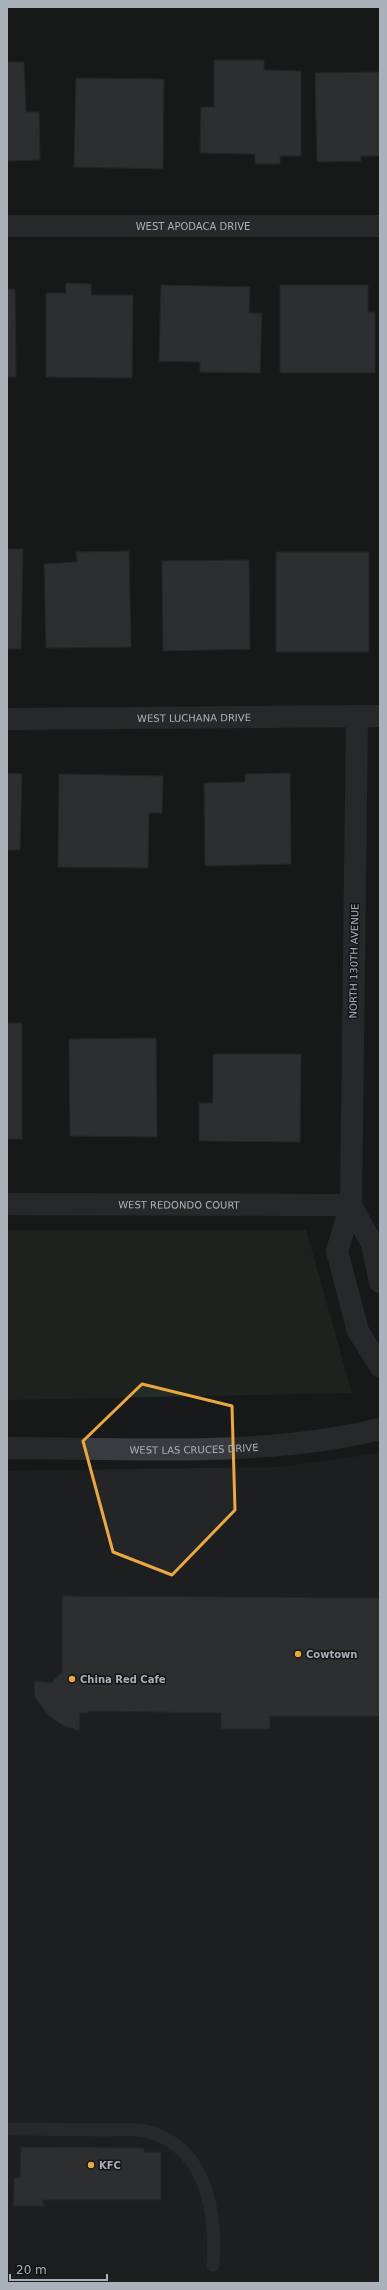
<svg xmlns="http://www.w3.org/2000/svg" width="387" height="2290" font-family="'DejaVu Sans',sans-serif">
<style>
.built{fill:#242527}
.green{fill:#242d25}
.building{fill:#45474a;stroke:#333336}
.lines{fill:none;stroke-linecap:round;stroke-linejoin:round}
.service{stroke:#3a3b3f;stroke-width:13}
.minor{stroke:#3a3b3f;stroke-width:22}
.marked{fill:none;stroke:#eba740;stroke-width:3;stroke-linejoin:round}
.poi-dot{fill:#eba740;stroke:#131415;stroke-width:1.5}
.labels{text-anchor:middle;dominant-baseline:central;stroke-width:3;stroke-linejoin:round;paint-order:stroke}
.street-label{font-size:10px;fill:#abb1ba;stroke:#131415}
.poi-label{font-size:10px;font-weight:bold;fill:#abb1ba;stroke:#131415;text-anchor:start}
</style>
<rect width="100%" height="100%" fill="#18191a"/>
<path class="built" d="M380,1453V2283H7V1471L281,1467Z"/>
<path class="green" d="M7,1230H306L352,1393L7,1400Z"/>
<path class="building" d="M214,60H264V70L301,71V156H280V164H255V154L200,153L201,107H214Z
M7,62H24L26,112H39L40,160L7,161Z
M380,72V156H361V161L317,162L315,73Z
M76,78L164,79L163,169L74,167Z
M66,283L91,284V295H133L132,378L46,377V293H66Z
M161,285L250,287L249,313H262L260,373L200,372V362L159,361Z
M280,285H368V312H375V373H280Z
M7,289H15L16,377H7Z
M7,549H23L21,649H7Z
M129,551L131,647L46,648L44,564L77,562L76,552Z
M276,552H369V652H276Z
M249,560L250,649L163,651L162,561Z
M7,773L22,774L20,850H7Z
M290,773L291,864L205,866L204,783L245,782V774Z
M59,774L163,776L162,813H149L148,868L58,867Z
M7,1023H22V1139H7Z
M156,1038L157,1137L70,1136L69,1039Z
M213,1054H301L300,1142L199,1141V1103H213Z
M62,1596L380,1598V1716H270V1729H221V1713L89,1711V1713H80L79,1731L62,1725L49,1716L35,1697L34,1681L51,1683L62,1672Z
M21,2147L144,2148V2152H161V2200H43V2206H13L14,2178H20Z"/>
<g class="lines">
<path class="service" d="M7,2129C37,2129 68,2129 98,2130C117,2130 140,2127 158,2135C209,2156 216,2217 213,2265"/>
<g class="minor">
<path id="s1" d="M7,226H380"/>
<path d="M357,716L351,1205L337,1251L358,1331L380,1366"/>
<path id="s2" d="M7,719L380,716"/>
<path id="s3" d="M7,1204L351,1205"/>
<path d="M351,1205L372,1244L380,1282"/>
<path id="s4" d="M7,1448C130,1448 261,1458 380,1429"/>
</g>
</g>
<path d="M0 0H387V2290H0ZM142,1384L232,1406L235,1510L172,1575L113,1552L83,1441Z" fill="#18191a" fill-opacity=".55" fill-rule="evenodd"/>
<path class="marked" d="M142,1384L232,1406L235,1510L172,1575L113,1552L83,1441Z"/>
<g class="poi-dot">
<circle cx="298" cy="1654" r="4"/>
<circle cx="72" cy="1679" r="4"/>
<circle cx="91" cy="2165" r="4"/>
</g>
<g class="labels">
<g class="street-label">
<text stroke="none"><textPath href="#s1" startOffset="186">WEST APODACA DRIVE</textPath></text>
<text stroke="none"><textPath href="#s2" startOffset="187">WEST LUCHANA DRIVE</textPath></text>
<text transform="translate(354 961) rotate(-89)">NORTH 130TH AVENUE</text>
<text stroke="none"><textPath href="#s3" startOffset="172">WEST REDONDO COURT</textPath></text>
<text stroke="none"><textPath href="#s4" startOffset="187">WEST LAS CRUCES DRIVE</textPath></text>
</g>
<g class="poi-label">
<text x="306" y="1654">Cowtown</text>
<text x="80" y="1679">China Red Cafe</text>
<text x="99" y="2165">KFC</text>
</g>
</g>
<rect width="387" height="2290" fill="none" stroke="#abb1ba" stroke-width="16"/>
<path d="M10 2274v6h97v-6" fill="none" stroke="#abb1ba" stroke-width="2"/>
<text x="16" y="2274" font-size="12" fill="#abb1ba" stroke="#131415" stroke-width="3" paint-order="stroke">20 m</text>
</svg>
